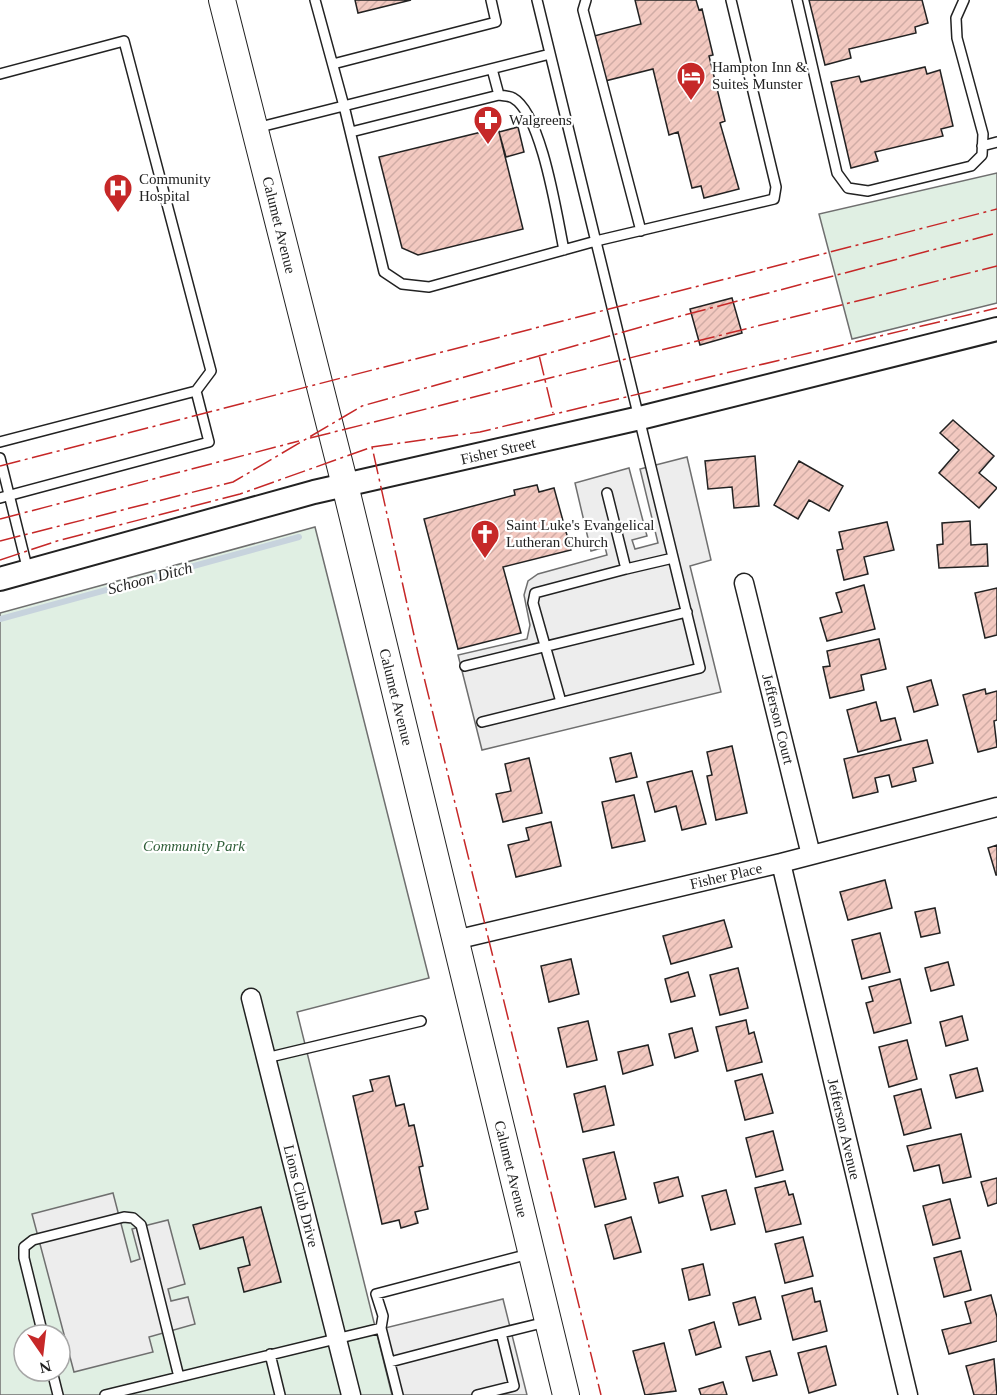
<svg xmlns="http://www.w3.org/2000/svg" width="997" height="1395" font-family="Georgia,serif">
<style>
.green{fill:#e0efe3;stroke:#6f6f6f;stroke-width:1.5;fill-rule:evenodd}
.parking{fill:#ededed;stroke:#6f6f6f;stroke-width:1.5}
.lines{fill:none;stroke-linecap:round;stroke-linejoin:round}
.stream{stroke:#c7d3dd;stroke-width:6}
.building{fill:url(#building-hatch);stroke:#222;stroke-width:1.5}
.service-casing{stroke:#222;stroke-width:12}
.minor-casing{stroke:#222;stroke-width:21}
.tertiary-casing{stroke:#222;stroke-width:26}
.secondary-casing{stroke:#222;stroke-width:28}
.service{stroke:#fff;stroke-width:9}
.minor{stroke:#fff;stroke-width:18}
.tertiary{stroke:#fff;stroke-width:22}
.secondary{stroke:#fff;stroke-width:26}
.power{stroke:#c62828;stroke-width:1.5;stroke-dasharray:21 4.5 3 4.5;stroke-linecap:butt}
.labels{text-anchor:middle;dominant-baseline:central;stroke-width:4.5;stroke-linejoin:round;paint-order:stroke}
.poi-label{font-size:15px;fill:#222;stroke:#fff;text-anchor:start}
.street-label{font-size:15px;fill:#222;stroke:#fff}
.park-label{font-size:15px;font-style:italic;fill:#2f5e38;stroke:#fff}
.water-label{font-size:16px;font-style:italic;fill:#222;stroke:#fff}
</style>
<defs>
<pattern id="building-hatch" width="6" height="6" patternUnits="userSpaceOnUse" patternTransform="scale(1.5)"><rect width="6" height="6" fill="#f3c9c0"/><path d="M-1 1l2-2M0 6l6-6M5 7l2-2" fill="none" stroke="#d0aca5"/></pattern>
</defs>
<rect width="100%" height="100%" fill="#fff"/>
<path class="green" d="M997,173V303L852,339L819,214Z
M315,527L429,978L297,1012L392,1395H0V613ZM24,1335H60V1371H24Z"/>
<path class="parking" d="M687,457L711,560L690,566L721,692L482,750L458,655L527,639L530,625L524,595L528,581L538,574L607,555L605,547L591,551L575,483L629,468L647,536L632,540L635,549L658,543L640,469Z
M113,1193L131,1262L140,1259L132,1229L168,1220L185,1284L168,1289L171,1301L188,1297L195,1324L149,1337L153,1352L74,1372L32,1214Z
M503,1299L527,1395H402L385,1328Z"/>
<g class="lines">
<path class="stream" d="M0,619L299,537"/>
</g>
<path class="building" d="M355,0H411L358,13Z
M635,0H696L699,10L702,9L713,55L709,56L725,121L720,123L739,189L704,198L701,186L692,188L678,132L669,135L653,69L605,81L594,36L641,24Z
M809,0H922L928,23L915,27L916,33L849,49L851,58L825,65Z
M925,67L927,74L940,70L953,126L941,129L943,136L875,152L878,161L851,168L831,82L859,76L861,82Z
M518,127L524,152L506,157L499,132Z
M498,128L523,229L418,255L402,248L379,157Z
M732,298L742,333L700,345L690,309Z
M953,420L994,456L979,473L997,488L979,508L939,473L959,450L940,433Z
M755,456L759,506L734,508L732,487L708,489L705,461Z
M799,461L843,486L829,511L809,500L798,519L774,505Z
M537,485L539,492L554,488L571,550L503,567L521,633L458,649L424,519L515,495L514,490Z
M970,521L971,545L987,544L988,566L939,568L937,545L943,544L942,523Z
M887,522L894,550L864,557L868,574L844,580L837,550L843,549L839,532Z
M864,585L875,629L827,641L820,618L842,612L836,593Z
M997,588V635L985,638L975,593Z
M879,639L886,669L861,675L864,690L830,698L823,667L830,666L827,651Z
M931,680L938,705L914,712L907,687Z
M985,689L986,694L997,691V720L994,721L997,747L978,752L963,695Z
M876,702L881,721L895,718L901,740L858,752L847,710Z
M927,740L933,763L913,768L916,781L892,787L889,775L875,778L878,792L853,798L844,759Z
M732,746L747,813L716,820L707,776L712,775L707,752Z
M631,753L637,777L616,782L610,758Z
M529,758L542,813L503,822L496,794L511,791L505,764Z
M692,771L706,824L682,830L676,806L655,812L647,782Z
M634,795L645,841L612,848L602,802Z
M551,822L561,866L516,877L508,845L529,840L526,828Z
M997,845V875H996L988,848Z
M885,880L892,908L848,920L840,892Z
M935,908L940,933L921,937L915,912Z
M724,920L732,947L671,964L663,936Z
M880,933L890,972L862,979L852,940Z
M571,959L579,994L549,1002L541,966Z
M948,962L954,985L931,991L925,968Z
M738,968L748,1008L720,1015L710,975Z
M688,972L695,996L671,1002L665,979Z
M900,979L911,1023L874,1033L866,1003L873,1001L869,987Z
M962,1016L968,1040L946,1046L940,1022Z
M746,1020L749,1034L754,1032L762,1062L727,1071L716,1027Z
M588,1021L597,1060L567,1067L558,1028Z
M692,1028L698,1051L675,1058L669,1034Z
M907,1040L917,1079L889,1087L879,1047Z
M648,1045L653,1065L623,1074L618,1052Z
M977,1068L983,1091L956,1098L950,1075Z
M762,1074L773,1113L745,1120L735,1081Z
M389,1076L396,1106L404,1104L409,1126L414,1125L423,1166L419,1167L428,1209L415,1212L418,1223L401,1228L399,1220L382,1224L353,1096L373,1091L370,1080Z
M605,1086L614,1125L583,1132L574,1094Z
M921,1089L931,1128L904,1135L894,1096Z
M773,1131L783,1170L756,1177L746,1138Z
M961,1134L971,1177L943,1183L939,1165L914,1171L907,1146Z
M614,1152L626,1199L595,1207L583,1159Z
M678,1177L683,1196L659,1203L654,1183Z
M997,1178V1203L988,1206L981,1182Z
M785,1181L789,1195L793,1194L801,1224L766,1232L755,1188Z
M726,1190L735,1224L711,1230L702,1196Z
M950,1199L960,1238L933,1245L923,1206Z
M261,1207L281,1282L244,1292L238,1268L250,1265L243,1237L200,1249L193,1225Z
M631,1217L641,1252L614,1259L605,1225Z
M803,1237L813,1276L785,1283L775,1244Z
M961,1251L971,1290L944,1297L934,1258Z
M703,1264L710,1295L689,1300L682,1269Z
M812,1288L815,1302L820,1301L827,1331L793,1340L782,1296Z
M991,1295L997,1317V1341L949,1354L942,1330L971,1323L965,1302Z
M755,1297L761,1319L739,1325L733,1303Z
M714,1322L721,1347L696,1355L689,1330Z
M664,1343L676,1391L645,1395L633,1351Z
M826,1346L836,1385L809,1393L798,1353Z
M770,1351L777,1375L753,1381L746,1357Z
M994,1359L997,1395H974L966,1366Z
M723,1382L727,1395H701L699,1389Z"/>
<g class="lines">
<g class="service-casing">
<path id="service" d="M315,0L344,106L384,272L402,284L429,287L596,241L774,199L776,187L731,0
M586,0L583,10L641,231
M797,0L837,173L848,188L868,191L971,166L982,155L983,134L957,38L956,18L964,0
M333,64L496,22L491,0
M492,69L499,95C503,96 510,96 513,98C542,114 557,217 564,250
M0,74L124,41L211,371L196,391L209,442L0,498
M256,128L550,54
M351,132L499,95
M982,146L997,142
M0,442L196,391
M0,458L28,571
M626,569L673,558
M465,666L687,612
M561,702L533,603L535,593L626,569L607,493
M482,722L700,668L537,0
M266,1058L421,1021
M43,1335L24,1258V1247L33,1240L124,1217L133,1218L141,1225L179,1377
M270,1354L280,1395
M390,1362L501,1333
M52,1371L58,1395
M105,1395L381,1328
M398,1395L381,1328L383,1316L376,1294L529,1254
M477,1395L514,1386L501,1333L546,1322"/>
</g>
<g class="minor-casing">
<path id="minor" d="M744,583L811,855
M781,863L908,1395
M455,940L781,863L997,807
M251,998L351,1395"/>
</g>
<g class="tertiary-casing">
<path id="tertiary" d="M0,579L314,492L640,418L997,329"/>
</g>
<g class="secondary-casing">
<path id="secondary" d="M222,0L345,485L566,1395"/>
</g>
<use href="#service" class="service"/>
<use href="#minor" class="minor"/>
<use href="#tertiary" class="tertiary"/>
<use href="#secondary" class="secondary"/>
<path class="power" d="M539,355L553,413
M310,438L997,266
M372,447L480,432L997,308
M0,466L997,209
M0,519L299,441
M0,541L233,482L362,406L673,318L997,233
M0,560L57,541L240,494L372,447L418,653L601,1395"/>
</g>
<defs>
<g id="hotel-pin" transform="scale(1.5)"><path d="M0 17L-7.5 6A9.5 9.5 0 1 1 7.5 6Z" fill="#c62828" stroke="#fff"/><path d="M-6-4.5h1.5V1H6V5H4.5V3h-9V5H-6ZM-4 0a1.8 1.8 0 1 1 3.6 0ZM.5 0V-2.5h3Q6-2.5 6 0Z" fill="#fff"/></g>
<g id="pharmacy-pin" transform="scale(1.5)"><path d="M0 17L-7.5 6A9.5 9.5 0 1 1 7.5 6Z" fill="#c62828" stroke="#fff"/><path d="M-2-6h4v4h4v4h-4v4h-4v-4h-4v-4h4Z" fill="#fff"/></g>
<g id="hospital-pin" transform="scale(1.5)"><path d="M0 17L-7.5 6A9.5 9.5 0 1 1 7.5 6Z" fill="#c62828" stroke="#fff"/><path d="M-5-5h3v3.5h4V-5h3V5h-3V1.5h-4V5h-3Z" fill="#fff"/></g>
<g id="church-pin" transform="scale(1.5)"><path d="M0 17L-7.5 6A9.5 9.5 0 1 1 7.5 6Z" fill="#c62828" stroke="#fff"/><path d="M-1.2-6h2.4v3.5h3.3v2.4h-3.3V6h-2.4V-.1h-3.3v-2.4h3.3Z" fill="#fff"/></g>
</defs>
<g fill-rule="evenodd">
<use href="#hotel-pin" x="691" y="76"/>
<use href="#pharmacy-pin" x="488" y="120"/>
<use href="#hospital-pin" x="118" y="188"/>
<use href="#church-pin" x="485" y="534"/>
</g>
<g class="labels">
<g class="poi-label">
<text x="712" y="67">Hampton Inn &amp;<tspan x="712" dy="17">Suites Munster</tspan></text>
<text x="509" y="120">Walgreens</text>
<text x="139" y="179">Community<tspan x="139" dy="17">Hospital</tspan></text>
<text x="506" y="525">Saint Luke's Evangelical<tspan x="506" dy="17">Lutheran Church</tspan></text>
</g>
<g class="street-label">
<text transform="translate(279 225) rotate(76)">Calumet Avenue</text>
<text transform="translate(498 451) rotate(-13)">Fisher Street</text>
<text transform="translate(396 697) rotate(76)">Calumet Avenue</text>
<text transform="translate(778 719) rotate(76)">Jefferson Court</text>
<text transform="translate(726 876) rotate(-13)">Fisher Place</text>
<text transform="translate(844 1129) rotate(77)">Jefferson Avenue</text>
<text transform="translate(511 1169) rotate(76)">Calumet Avenue</text>
<text transform="translate(301 1196) rotate(76)">Lions Club Drive</text>
</g>
<g class="park-label">
<text x="194" y="846">Community Park</text>
</g>
<g class="water-label">
<text transform="translate(150 578) rotate(-15)">Schoon Ditch</text>
</g>
</g>
<g transform="translate(42 1353) rotate(166)"><circle r="28" fill="#ffffff" stroke="#a7a7a7" stroke-width="1.5"/>
<path d="M0-4.5L10 22L0 15L-10 22Z" fill="#c62828"/>
<text y="-9" font-size="16" font-weight="bold" text-anchor="middle" fill="#222222">N</text>
</g>
</svg>
